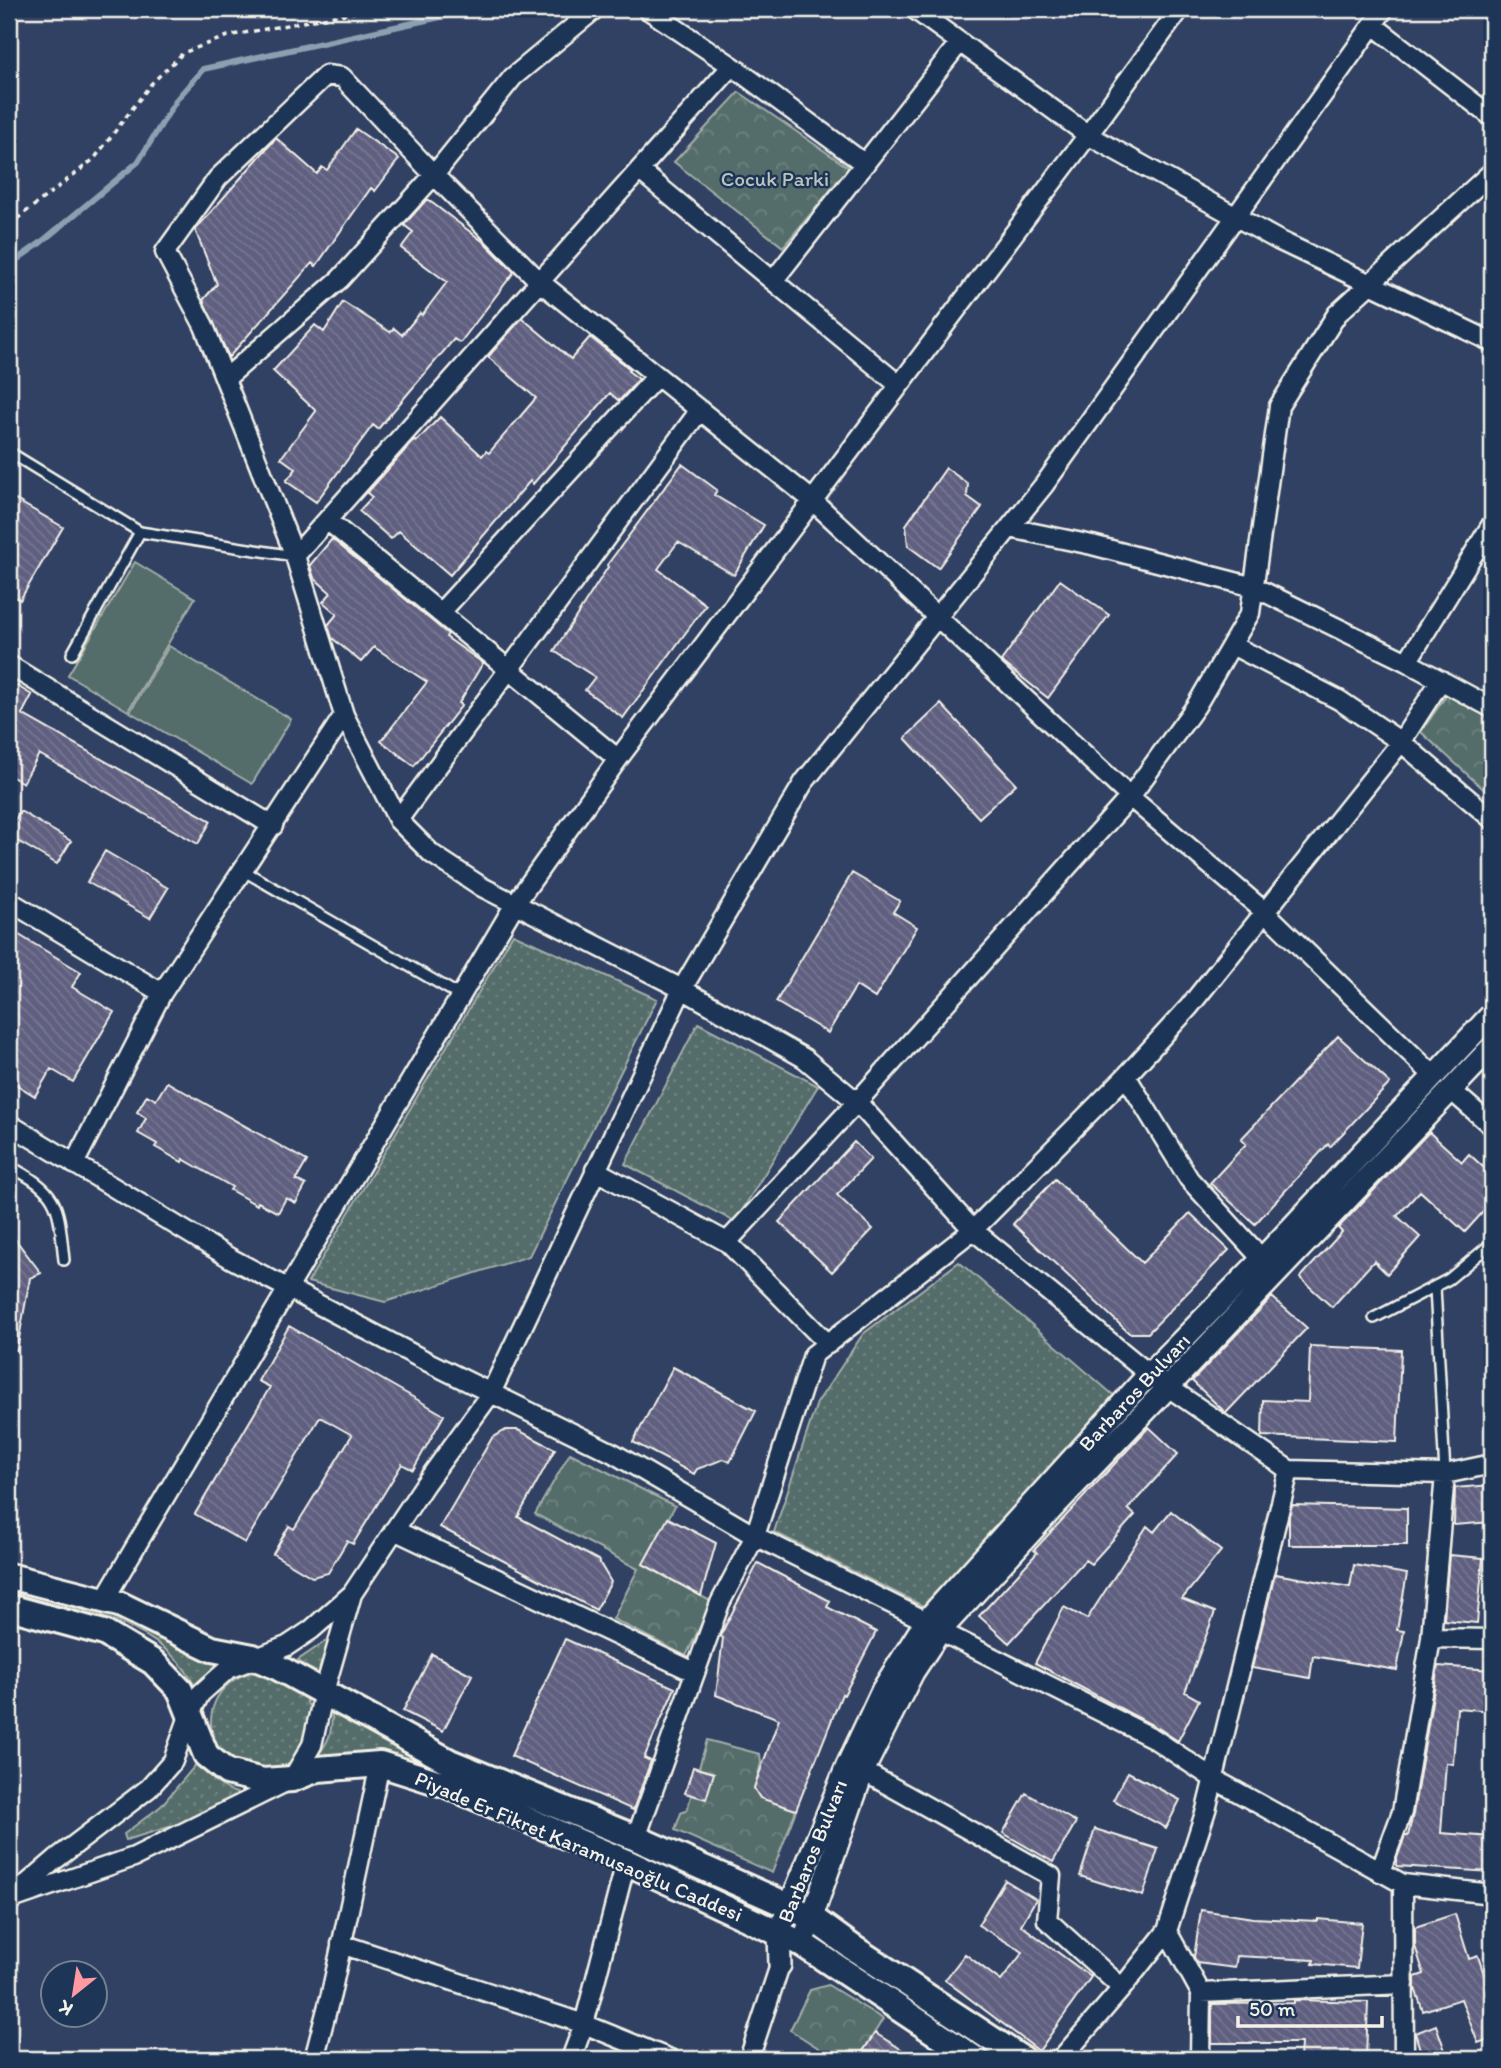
<svg xmlns="http://www.w3.org/2000/svg" width="1501" height="2068" font-family="Itim,sans-serif">
<style>
.grass{fill:url(#grass-dots);stroke:#a4afa9;stroke-width:2}
.park{fill:url(#park-crowns);stroke:#a4afa9;stroke-width:2}
.pitch{fill:#556d6a;stroke:#a4afa9;stroke-width:2}
.lines{fill:none;stroke-linecap:round;stroke-linejoin:round}
.stream{stroke:#8ba1b1;stroke-width:6}
.building{fill:url(#building-back-hatch);stroke:#f4f1e8;stroke-width:2}
.service-casing{stroke:#f4f1e8;stroke-width:14}
.minor-casing{stroke:#f4f1e8;stroke-width:23}
.tertiary-casing{stroke:#f4f1e8;stroke-width:26}
.secondary-casing{stroke:#f4f1e8;stroke-width:30}
.path{stroke:#f4f1e8;stroke-width:3.5;stroke-dasharray:5 5;stroke-linecap:butt}
.service{stroke:#1d3557;stroke-width:9}
.minor{stroke:#1d3557;stroke-width:18}
.tertiary{stroke:#1d3557;stroke-width:21}
.secondary{stroke:#1d3557;stroke-width:24}
.labels{text-anchor:middle;dominant-baseline:central;stroke-width:5;stroke-linejoin:round;paint-order:stroke}
.park-label{font-size:21px;fill:#bcc3bc;stroke:#1d3557}
.street-label{font-size:21px;fill:#f4f1e8;stroke:#1d3557}
</style>
<defs>
<pattern id="grass-dots" width="8" height="8" patternUnits="userSpaceOnUse" patternTransform="scale(1.75)"><rect width="8" height="8" fill="#556d6a"/><path d="M2 2h.1M6 6h.1" fill="none" stroke="#6e827f" stroke-width="1.8" stroke-linecap="round"/></pattern>
<pattern id="park-crowns" width="20" height="18" patternUnits="userSpaceOnUse" patternTransform="scale(1.75)"><rect width="20" height="18" fill="#556d6a"/><path d="M2 6a3 3 0 1 1 6 0M12 15a3 3 0 1 1 6 0" fill="none" stroke="#6e827f"/></pattern>
<pattern id="building-back-hatch" width="6" height="6" patternUnits="userSpaceOnUse" patternTransform="scale(1.75)"><rect width="6" height="6" fill="#5f5e80"/><path d="M-1 5l2 2M0 0l6 6M5-1l2 2" fill="none" stroke="#777692"/></pattern>
</defs>
<rect width="100%" height="100%" fill="#314163"/>
<filter id="ink" filterUnits="userSpaceOnUse"><feTurbulence type="fractalNoise" baseFrequency=".0143" numOctaves="2"/><feDisplacementMap in="SourceGraphic" scale="14" xChannelSelector="R" yChannelSelector="G"/><feConvolveMatrix kernelMatrix="1 2 1 2 8 2 1 2 1" color-interpolation-filters="sRGB"/></filter>
<g filter="url(#ink)">
<path class="grass" d="M513,934L657,999L529,1256L385,1302L308,1282Z
M698,1023L818,1086L735,1222L625,1164Z
M959,1262L1118,1399L923,1606L774,1532L817,1403L863,1334Z
M9,1588L84,1602L226,1660L198,1694C172,1624 74,1605 9,1597Z
M339,1628L317,1678L298,1660L326,1641Z
M211 1722a50 50 0 1 1 100 0a50 50 0 1 1-100 0Z
M332,1710L776,1913H772L417,1762L369,1754L314,1760C330,1741 332,1734 332,1710Z
M198,1762C213,1780 218,1787 242,1795L189,1821L126,1840L124,1834L161,1806Z"/>
<path class="park" d="M739,92L849,168L783,247L674,162Z
M1448,693L1492,711V797L1421,732Z
M570,1453L675,1506L643,1564L712,1602L686,1656L613,1619L638,1569L535,1514Z
M707,1740L760,1754L761,1763L754,1789L760,1798L796,1810L772,1873L675,1830L681,1813L687,1810Z
M828,1985L883,2019L858,2059H836L790,2030L810,1990Z"/>
<path class="pitch" d="M135,562L195,598L128,711L68,675Z
M169,646L291,719L252,784L130,712Z"/>
<g class="lines">
<path class="stream" d="M9,265L39,244L138,162L177,99L203,69L477,9"/>
</g>
<path class="building" d="M356,129L399,159L375,191L371,188L316,266L312,263L229,357L203,300L217,284L195,230L276,138L317,174L322,167L327,170Z
M427,199L485,243L514,272L460,343L454,339L378,429L373,425L316,502L286,481L296,469L281,458L316,411L273,371L315,325L324,332L343,302L390,332L394,328L402,335L420,313L422,315L447,282L401,248L413,232L404,225Z
M522,318L571,359L590,337L630,369L628,371L639,379L619,401L610,393L533,484L530,481L450,575L399,531L391,539L359,511L372,497L367,493L414,440L416,442L440,417L482,456L486,451L489,453L536,398L488,357Z
M682,464L717,490L714,495L764,525L734,575L678,542L658,569L706,605L623,718L585,690L595,677L554,651L608,567L607,565Z
M946,468L968,484L967,496L982,507L938,568L908,546L906,525Z
M9,496L63,527L20,600L9,593Z
M332,539L448,634L446,637L483,663L459,703L462,705L414,766L381,741L427,682L374,647L361,662L332,638L328,625L337,614L323,602L331,593L314,578L310,565Z
M1060,580L1109,615L1048,698L1001,661Z
M9,681L32,695L22,714L211,821L198,844L39,754L23,783L9,775Z
M941,704L1016,784L979,818L905,738Z
M20,811L71,841L57,864L9,836V830Z
M105,851L168,888L150,918L87,882Z
M852,873L900,901L893,912L917,927L875,998L856,986L828,1033L776,1002Z
M9,929L81,972L72,987L114,1012L73,1082L51,1069L35,1096L9,1080Z
M1338,1036L1390,1083L1330,1147L1328,1144L1255,1224L1210,1183L1246,1144L1241,1139Z
M167,1082L307,1161L296,1180L306,1185L296,1203L286,1198L278,1213L258,1202L257,1205L230,1190L232,1187L183,1159L182,1162L155,1147L157,1144L138,1133L146,1118L137,1112L147,1095L156,1100Z
M1429,1132L1462,1162L1469,1154L1492,1175V1202L1465,1232L1420,1191L1397,1216L1420,1237L1387,1274L1374,1261L1332,1307L1300,1278L1342,1232L1338,1228Z
M854,1142L871,1159L837,1195L873,1229L832,1272L779,1222Z
M1055,1179L1142,1263L1190,1213L1229,1250L1148,1333H1129L1013,1224Z
M9,1231L41,1273L30,1278L17,1350L9,1349Z
M1272,1297L1307,1328L1226,1413L1192,1381Z
M289,1326L444,1415L413,1470L402,1464L353,1544L347,1541L328,1573L312,1577L273,1554L289,1526L294,1529L352,1435L320,1417L245,1543L195,1514L270,1387L258,1381Z
M1310,1346L1401,1350L1397,1442L1262,1436L1263,1400L1308,1402Z
M673,1367L756,1411L730,1462L724,1459L697,1469L694,1474L633,1442Z
M1149,1427L1178,1454L1128,1509L1135,1515L1091,1564L1085,1560L1009,1643L979,1616L1037,1553L1034,1550Z
M506,1430H518L555,1449L518,1517L598,1560L611,1582L596,1610L440,1527L492,1438Z
M1492,1485V1522L1454,1525L1455,1488Z
M1292,1505L1407,1508V1545H1289V1516Z
M1171,1511L1221,1551L1182,1599L1215,1612L1185,1692L1199,1700L1178,1741L1158,1728L1035,1663L1064,1607L1087,1619L1147,1526L1154,1532Z
M668,1518L716,1543L701,1596L643,1564Z
M1449,1555L1483,1558L1477,1623L1444,1620Z
M758,1563L830,1601L827,1607L876,1632L844,1695L842,1694L796,1810L760,1798L754,1788L779,1719L716,1695L723,1638L720,1636Z
M1354,1565L1407,1574L1397,1630L1404,1631L1397,1670L1313,1656L1310,1678L1252,1668L1275,1574L1350,1587Z
M565,1639L675,1688L644,1758L651,1761L633,1810L511,1756Z
M432,1654L472,1675L443,1731L403,1711Z
M1438,1666L1492,1670V1711L1457,1708L1453,1764L1446,1763L1441,1833L1492,1837V1872L1397,1866V1858L1405,1836H1408L1413,1814Z
M693,1767L714,1773L706,1799L685,1793Z
M1128,1772L1180,1800L1166,1828L1113,1800Z
M1026,1793L1076,1822L1053,1862L1003,1833Z
M1095,1829L1158,1849L1143,1896L1080,1876Z
M1005,1880L1036,1899L1021,1925L1091,1977L1039,2051L945,1980L965,1954L1001,1981L1023,1952L978,1925Z
M1201,1910L1253,1918L1318,1921V1919L1362,1923L1357,1968L1313,1964L1314,1960L1237,1956L1235,1968L1197,1963L1194,1957Z
M1455,1914L1469,1959L1478,1956L1489,1990L1485,1991L1492,2011V2038L1478,2043L1461,1999L1423,2011L1415,1988V1977L1424,1974L1415,1946V1927Z
M1294,2000L1368,2002L1366,2059H1300L1301,2043H1212V2004L1294,2003Z
M1436,2025L1448,2059H1423L1415,2033Z
M875,2033L917,2059H858Z"/>
<g class="lines">
<g class="service-casing">
<path id="service" d="M9,452L140,532L294,556
M72,654L140,532
M244,871L461,996
M9,1166C61,1193 58,1205 64,1260
M1435,1287L1445,1474
M1374,1318L1449,1279L1492,1243"/>
</g>
<g class="minor-casing">
<path id="minor" d="M595,9L513,77L434,175L342,77L326,75L218,178L165,252L204,326L295,556L344,715L398,820L432,854L482,887L682,989L804,1058L857,1102L973,1230L1149,1374L1289,1470L1445,1474L1492,1464
M647,9L732,66L865,164
M914,9L1088,135L1278,240L1492,342
M1373,25L1492,117
M639,170L899,385
M773,281L960,42
M225,379L340,279L434,175L540,282L812,500L1130,797L1265,912L1434,1076
M327,520L618,759
M1010,528L1092,545L1254,587L1407,662L1492,708
M295,556L732,66
M440,613L657,376
M1232,645L1339,700L1401,742L1492,819
M1407,662L1492,524
M9,665L273,826
M398,820L700,410
M9,901L162,993L344,715
M1126,1076L1189,1179L1262,1259
M1452,1091L1492,1126
M9,1124L230,1258L424,1360L613,1453L755,1536L926,1621
M74,1164L162,993
M595,1170L727,1242L828,1344
M727,1242L857,1102L1130,797L1196,706L1250,613L1279,406L1337,314L1492,172
M394,1530L694,1672
M104,1600L515,904L618,759L1088,135L1180,9
M940,1631L1153,1738L1214,1779L1403,1884L1492,1894
M1431,1638L1492,1639
M863,1771L1051,1876L1047,1920L1122,1988
M636,1838L720,1603L755,1536L813,1355L973,1230L1126,1076L1189,1007L1401,742L1441,680
M1380,1872L1402,1812L1431,1638L1445,1474
M1403,1884L1404,2059
M15,1898L134,1857L292,1779L312,1745L324,1692L352,1594
M9,1899L56,1859L149,1788L173,1761L189,1716L200,1694L228,1669L287,1646L311,1630L352,1594L425,1484L491,1393L682,989L804,782L1044,485L1384,9
M1167,1931L1201,1993L1200,2059
M341,1944L584,2024L670,2059
M1201,1993L1404,1984
M314,2059L331,1994L380,1764
M571,2059L584,2024L626,1862
M749,2059L780,1965
M1061,2059L1122,1988L1167,1931L1206,1810L1289,1470"/>
</g>
<g class="tertiary-casing">
<path id="tertiary" d="M807,1931L863,1771L913,1672L940,1631L1053,1508L1492,1047
M780,1965L779,1932L847,1766L883,1689L926,1621L1149,1374L1262,1259L1492,1014"/>
</g>
<g class="secondary-casing">
<path id="secondary" d="M9,1576L119,1604L212,1649L253,1657L277,1667L450,1762L636,1838L789,1906L812,1918L852,1947L1022,2059
M9,1607L104,1633L153,1662L180,1690L206,1755L227,1772L263,1781L292,1779L318,1769L380,1764L446,1785L626,1862L802,1944L975,2059"/>
</g>
<path class="path" d="M9,225L94,159L151,84L183,53L228,36L372,9"/>
<use href="#service" class="service"/>
<use href="#minor" class="minor"/>
<use href="#tertiary" class="tertiary"/>
<use href="#secondary" class="secondary"/>
</g>
</g>
<g class="labels">
<g class="park-label">
<text x="775" y="178">Cocuk Parki</text>
</g>
<g class="street-label">
<text transform="translate(1134 1392) rotate(-47)">Barbaros Bulvarı</text>
<text transform="translate(579 1846) rotate(23)">Piyade Er Fikret Karamusaoğlu Caddesi</text>
<text transform="translate(812 1851) rotate(-68)">Barbaros Bulvarı</text>
</g>
</g>
<rect width="1501" height="2068" fill="none" stroke="#1d3557" stroke-width="35"/>
<rect x="18" y="18" width="1466" height="2033" fill="none" stroke="#f4f1e8" stroke-width="2.5" filter="url(#ink)"/>
<g transform="translate(74 1994) rotate(210)"><circle r="33" fill="#1d3557" stroke="#738091" stroke-width="2"/>
<path d="M0-5L12 26L0 18L-12 26Z" fill="#ff9aa2"/>
<text y="-10" font-size="19" font-weight="bold" text-anchor="middle" fill="#f4f1e8">K</text>
</g>
<path d="M1238 2016v10h144v-10" fill="none" stroke="#f4f1e8" stroke-width="3.5"/>
<text x="1249" y="2016" font-size="21" fill="#f4f1e8" stroke="#1d3557" stroke-width="5" paint-order="stroke">50 m</text>
</svg>
